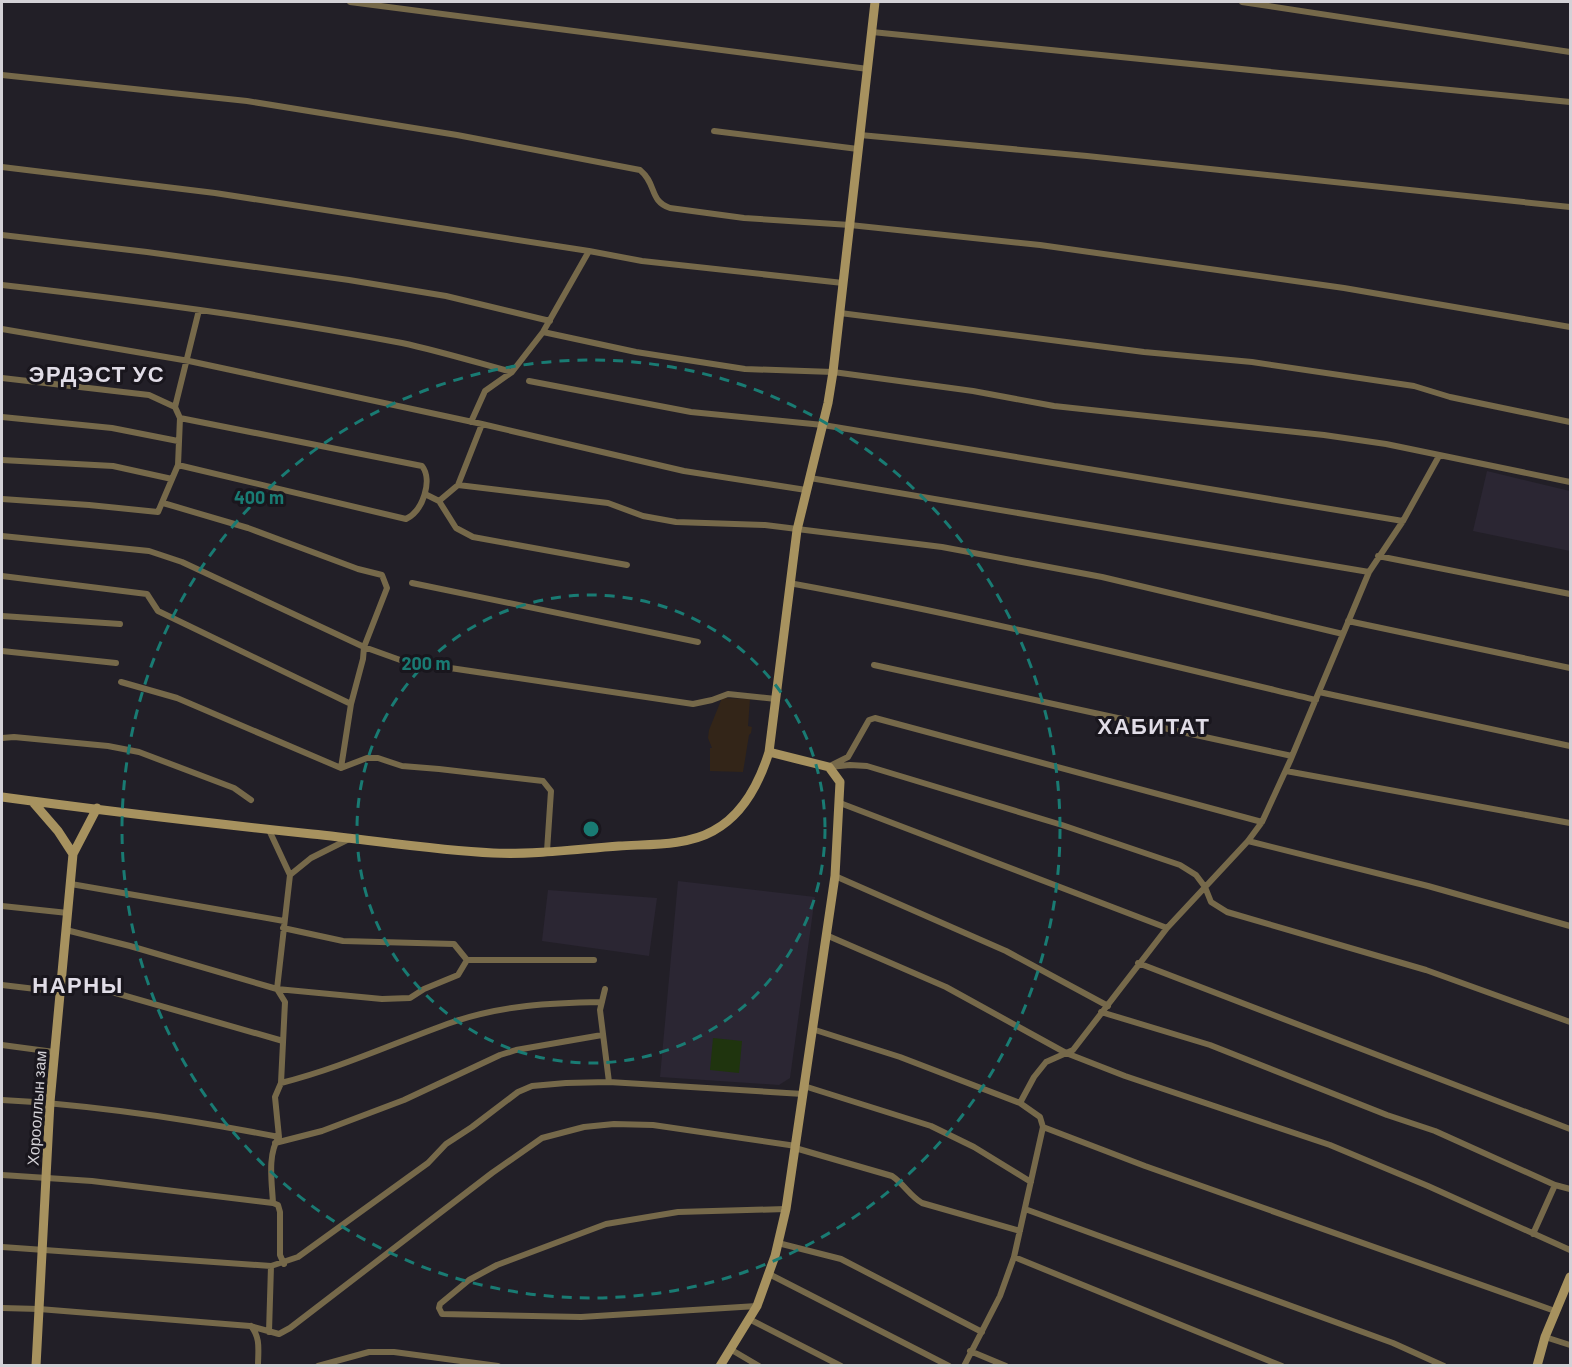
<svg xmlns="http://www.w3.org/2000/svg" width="1572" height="1367" font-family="Barlow,sans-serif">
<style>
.commercial{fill:#332518}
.built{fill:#2b2633}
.green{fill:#1f340e}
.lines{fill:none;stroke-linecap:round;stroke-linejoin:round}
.street{stroke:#76694a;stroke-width:6}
.secondary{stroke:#a7925f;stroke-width:9}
.ring{fill:none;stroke:#197b73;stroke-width:3;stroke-dasharray:10 8}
.labels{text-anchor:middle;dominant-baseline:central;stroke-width:6;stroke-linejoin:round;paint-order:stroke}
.street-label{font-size:16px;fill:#d3d1d6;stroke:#19161d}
.district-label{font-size:22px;font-weight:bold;letter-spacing:1.5px;fill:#e1dde7;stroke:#19161d}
.centre{fill:#197b73;stroke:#19161d;stroke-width:3}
.ring-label{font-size:18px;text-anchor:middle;font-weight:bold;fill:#197b73;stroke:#19161d;stroke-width:6;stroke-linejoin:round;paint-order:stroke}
</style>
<rect width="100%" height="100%" fill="#221f27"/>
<path class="commercial" d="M722,698L750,699L748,726L752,727L751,733L749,735L743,772L710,771V748H712L708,738L709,730Z"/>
<path class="built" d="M1487,471L1570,491V551L1473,531Z
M678,881L815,897L790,1078L779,1085L660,1077Z
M548,890L657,898L649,956L542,941Z"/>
<path class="green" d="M713,1038L742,1041L739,1073L710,1070Z"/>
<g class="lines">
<path class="street" d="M350,2L868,69
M1242,2L1570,52
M872,32L1570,102
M2,75L247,101L457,135L640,170C657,184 649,201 670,208L744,218L850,225L1040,245L1344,288L1570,327
M714,131L858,149
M860,135L1087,156L1570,207
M2,167L215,193L589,251
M2,235L147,252L349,280L446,296L550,321
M2,285C135,300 270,318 402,343C439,351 475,362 512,372
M840,313L1144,352L1252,362L1414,386L1450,397L1570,422
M2,329L189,361L482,424L684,471L806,490
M543,332L636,352L745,369L833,372L973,391L1054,406L1324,435L1386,444L1570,482
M2,378L149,395L175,407L180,418L178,465L158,512L89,505L2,499
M529,381L691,412L823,425L1403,521
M175,407L199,310
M2,417L112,428L178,441
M471,422L485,391L512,372L543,332L589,251L642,261L843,283
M2,460L113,466L172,479
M178,465L406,519C423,511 433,480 422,466L180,418
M810,478L1369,572
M458,485L608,503L643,516L676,522L765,525L942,547L1102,577L1343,634
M425,494L439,501L458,485L482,424
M439,501L456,528L473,537L627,565
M163,503L248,528L358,569L382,575L387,588L364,647L363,659L351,704L341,768
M2,536L149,551L182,562L364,647L403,661L693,704L712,700L728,694L776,699
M1378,556L1570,594
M2,576L147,594L158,611L351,704
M412,583L698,642
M789,583C966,615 1141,658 1316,700
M2,616L120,624
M1348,621L1570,668
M2,651L116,663
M874,665L1292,756
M121,682L177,698L341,768L367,758H378L402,766L439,769L543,781L551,791L547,851
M1319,692L1570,746
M2,738L14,737L108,746L139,752L234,788L251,800
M832,765L848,757L869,720L875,718L1262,822
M829,767L850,765L867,766L1062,825L1180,865L1196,875L1205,887L1211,902L1227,912L1426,970L1570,1022
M1286,771L1570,823
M840,803L1167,928
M269,830L290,875L277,989L285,1002L281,1083L275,1097L279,1137C267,1154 272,1183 273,1203L278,1205L280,1212V1255L284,1264
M1248,841L1428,886L1570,926
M290,875L311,858L349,839
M835,876L1006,951L1108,1006
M71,884L284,921
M2,906L68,913
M283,928L343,941L454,944L467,960
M66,930L130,946L277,989L382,999L410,998L424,989L458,975L467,960
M826,935L946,987L1066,1053L1125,1076L1330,1145L1428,1186L1570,1250
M467,960H594
M1138,963L1570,1129
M63,978L283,1041
M2,985L61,992
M605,989L600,1010L609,1082
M1101,1012L1210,1045L1387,1115L1435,1131L1555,1185L1570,1189
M812,1029L900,1057L1020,1103
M2,1045L54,1052
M281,1083C341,1068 396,1042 453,1022C502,1005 551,1003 602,1002
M804,1086L931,1126L974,1147L1031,1182
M2,1100C95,1105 187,1119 279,1137
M1043,1127L1145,1166L1555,1311
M275,1143L322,1131L404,1100L500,1055L516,1050L602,1035
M795,1148L892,1176C904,1184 910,1196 922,1203L1020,1231
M2,1175L92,1181L273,1203
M1025,1209L1393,1343L1444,1366
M1533,1234L1555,1185
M778,1243L841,1259L982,1332
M2,1247L271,1266L298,1257L428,1163L446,1144L472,1127L518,1092L532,1086L566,1083L609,1082L803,1094
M1014,1257L1282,1366
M769,1274L949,1366
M757,1306L581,1317L442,1314L439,1308L440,1304L469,1280L497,1265L606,1224L678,1212L786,1209
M2,1308L39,1309L250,1326L279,1334L290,1328L492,1173L542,1138L584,1127L614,1124L653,1125L796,1146
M749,1319L841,1366
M251,1326C261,1338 258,1351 258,1366
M269,1332L271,1266
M1545,1337L1570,1345
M730,1349L759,1366
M970,1351L1006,1366
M318,1366L369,1352H394L498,1366
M964,1366L1000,1296L1014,1257L1043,1127L1040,1117L1020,1103L1034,1077L1046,1062L1073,1050L1167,928L1248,841L1262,822L1290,761L1369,572L1403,521L1439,456"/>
<path class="secondary" d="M2,797C105,811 209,823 312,834C372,840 432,850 493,853C534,855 577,849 619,846C649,844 686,846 713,831C743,815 759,784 769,752L797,530L828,403L833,372L875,2
M32,801L58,831L73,854
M36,1366L50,1102L73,854L97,808
M720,1366L757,1306L775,1256L786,1209L835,876L840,782L829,767L769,752
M1537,1366L1545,1337L1570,1277"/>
</g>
<g class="ring">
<circle cx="591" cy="829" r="234"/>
<circle cx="591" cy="829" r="469"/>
</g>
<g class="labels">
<g class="street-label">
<text transform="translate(36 1108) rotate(-86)">Хорооллын зам</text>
</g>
<g class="district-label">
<text x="97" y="373">ЭРДЭСТ УС</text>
<text x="1154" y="725">ХАБИТАТ</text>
<text x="78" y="984">НАРНЫ</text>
</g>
</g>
<circle cx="591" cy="829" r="9" class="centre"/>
<g class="ring-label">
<text x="259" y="504">400 m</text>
<text x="426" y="670">200 m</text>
</g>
<rect width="1572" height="1367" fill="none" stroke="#d3d1d6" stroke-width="6"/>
</svg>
